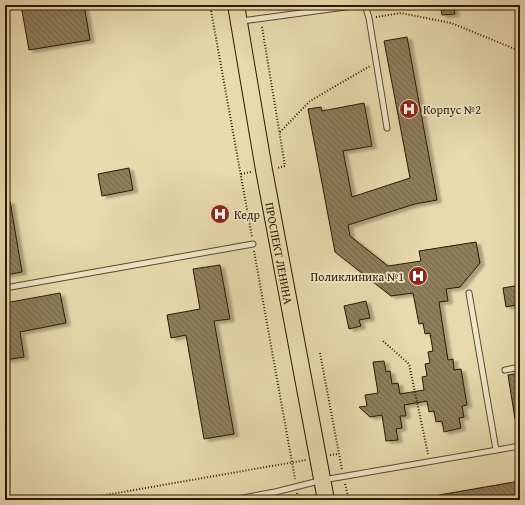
<svg xmlns="http://www.w3.org/2000/svg" width="525" height="505" font-family="'Gentium Book Plus',serif">
<style>
.building{fill:url(#building-back-hatch);stroke:#2c1800;filter:url(#shadow)}
.lines{fill:none;stroke-linecap:round;stroke-linejoin:round}
.service-casing{stroke:#5b482b;stroke-width:7}
.primary-casing{stroke:#2c1800;stroke-width:18}
.path{stroke:#2c1800;stroke-width:2;stroke-dasharray:1 2;stroke-linecap:butt}
.service{stroke:#f0e7ca;stroke-width:5}
.primary{stroke:#e8daad;stroke-width:16}
.labels{text-anchor:middle;dominant-baseline:central;stroke-width:3.5;stroke-linejoin:round;paint-order:stroke}
.poi-label{font-size:12px;fill:#2c1800;stroke:#f0e7ca;text-anchor:start}
.street-label{font-size:12px;fill:#2c1800;stroke:#f0e7ca}
</style>
<defs>
<pattern id="building-back-hatch" width="6" height="6" patternUnits="userSpaceOnUse"><rect width="6" height="6" fill="#8e7d5a"/><path d="M-1 5l2 2M0 0l6 6M5-1l2 2" fill="none" stroke="#746548"/></pattern>
<filter id="shadow"><feDropShadow dx="4.5" dy="2.5" stdDeviation="1" flood-color="#0004"/></filter>
</defs>
<rect width="100%" height="100%" fill="#e8daad"/>
<filter id="stains"><feTurbulence type="fractalNoise" baseFrequency=".005" numOctaves="4"/><feColorMatrix values="0 0 0 0 .2 0 0 0 0 .09 0 0 0 0 .02 0 0 0 .5 -.17"/></filter>
<radialGradient id="worn" r=".72"><stop offset=".6" stop-color="#630" stop-opacity="0"/><stop offset="1" stop-color="#630" stop-opacity=".3"/></radialGradient>
<path class="building" d="M21,5H84L90,40L29,50Z
M440,5H453L455,14L442,15Z
M407,37L437,200L415,204L348,225L350,236L388,266L421,261L419,251L476,242L480,263L460,287L446,289L448,301L439,302L448,360L453,359L454,370L461,369L467,405L462,406L464,417L459,418L461,428L444,432L442,421L436,422L434,411L429,412L427,401L404,405L406,416H400L402,428L396,429L398,440L386,441L382,415L370,417L359,407L367,406L365,395L378,393L373,362L384,361L386,372L390,371L392,384L398,383L400,394L424,390L422,377L427,376L425,364L430,363L428,352L433,351L430,333L425,334L423,323L419,324L413,293L391,296L335,252L308,109L321,107L322,111L364,103L372,146L343,151L352,197L410,178L384,41Z
M129,168L133,190L102,196L98,174Z
M10,201L22,272L5,275V202Z
M220,265L230,319L214,321L234,434L204,439L186,335L171,338L167,315L200,309L193,269Z
M520,285V304L506,307L503,288Z
M60,293L66,323L20,332L24,357L5,360V303Z
M366,301L370,318L359,320L361,326L349,329L344,306Z
M520,373V419H515L508,375Z
M520,481V500H440L439,495Z"/>
<g class="lines">
<g class="service-casing">
<path id="service" d="M365,5L369,18L387,128
M242,21L360,5
M5,32H7
M5,288L253,244
M469,293L496,450
M505,370L520,367
M232,500L275,492L323,480L520,446"/>
</g>
<g class="primary-casing">
<g id="primary">
<path id="s1" d="M236,5L264,170L326,500"/>
</g>
</g>
<path class="path" d="M210,5L252,237
M258,5L259,11
M376,17L401,13L451,23L520,51
M262,27L285,166L277,168
M280,132L310,101L370,66
M241,174L251,172
M254,251L295,479
M383,341L409,364L428,454
M320,353L342,470
M330,455L339,454
M345,484L349,500
M297,493L299,500
M77,500L306,460"/>
<use href="#service" class="service"/>
<use href="#primary" class="primary"/>
</g>
<defs>
<g id="hospital-disc" transform="scale(1)"><circle r="9.5" fill="#8f2418" stroke="#f0e7ca"/><path d="M-5-5h3v3.5h4V-5h3V5h-3V1.5h-4V5h-3Z" fill="#fff"/></g>
</defs>
<g fill-rule="evenodd">
<use href="#hospital-disc" x="409" y="109"/>
<use href="#hospital-disc" x="220" y="214"/>
<use href="#hospital-disc" x="418" y="276"/>
</g>
<g class="labels">
<g class="poi-label">
<text x="423" y="109">Корпус №2</text>
<text x="234" y="214">Кедр</text>
<text x="404" y="276" text-anchor="end">Поликлиника №1</text>
</g>
<g class="street-label">
<text stroke="none"><textPath href="#s1" startOffset="252">ПРОСПЕКТ ЛЕНИНА</textPath></text>
</g>
</g>
<rect width="525" height="505" fill="none" stroke="#e8daad" stroke-width="20"/>
<rect x="6" y="6" width="513" height="493" fill="none" stroke="#2c1800" stroke-width="2"/>
<rect x="10" y="10" width="505" height="485" fill="none" stroke="#2c1800"/>
<rect width="100%" height="100%" filter="url(#stains)"/>
<rect width="100%" height="100%" fill="url(#worn)"/>
</svg>
